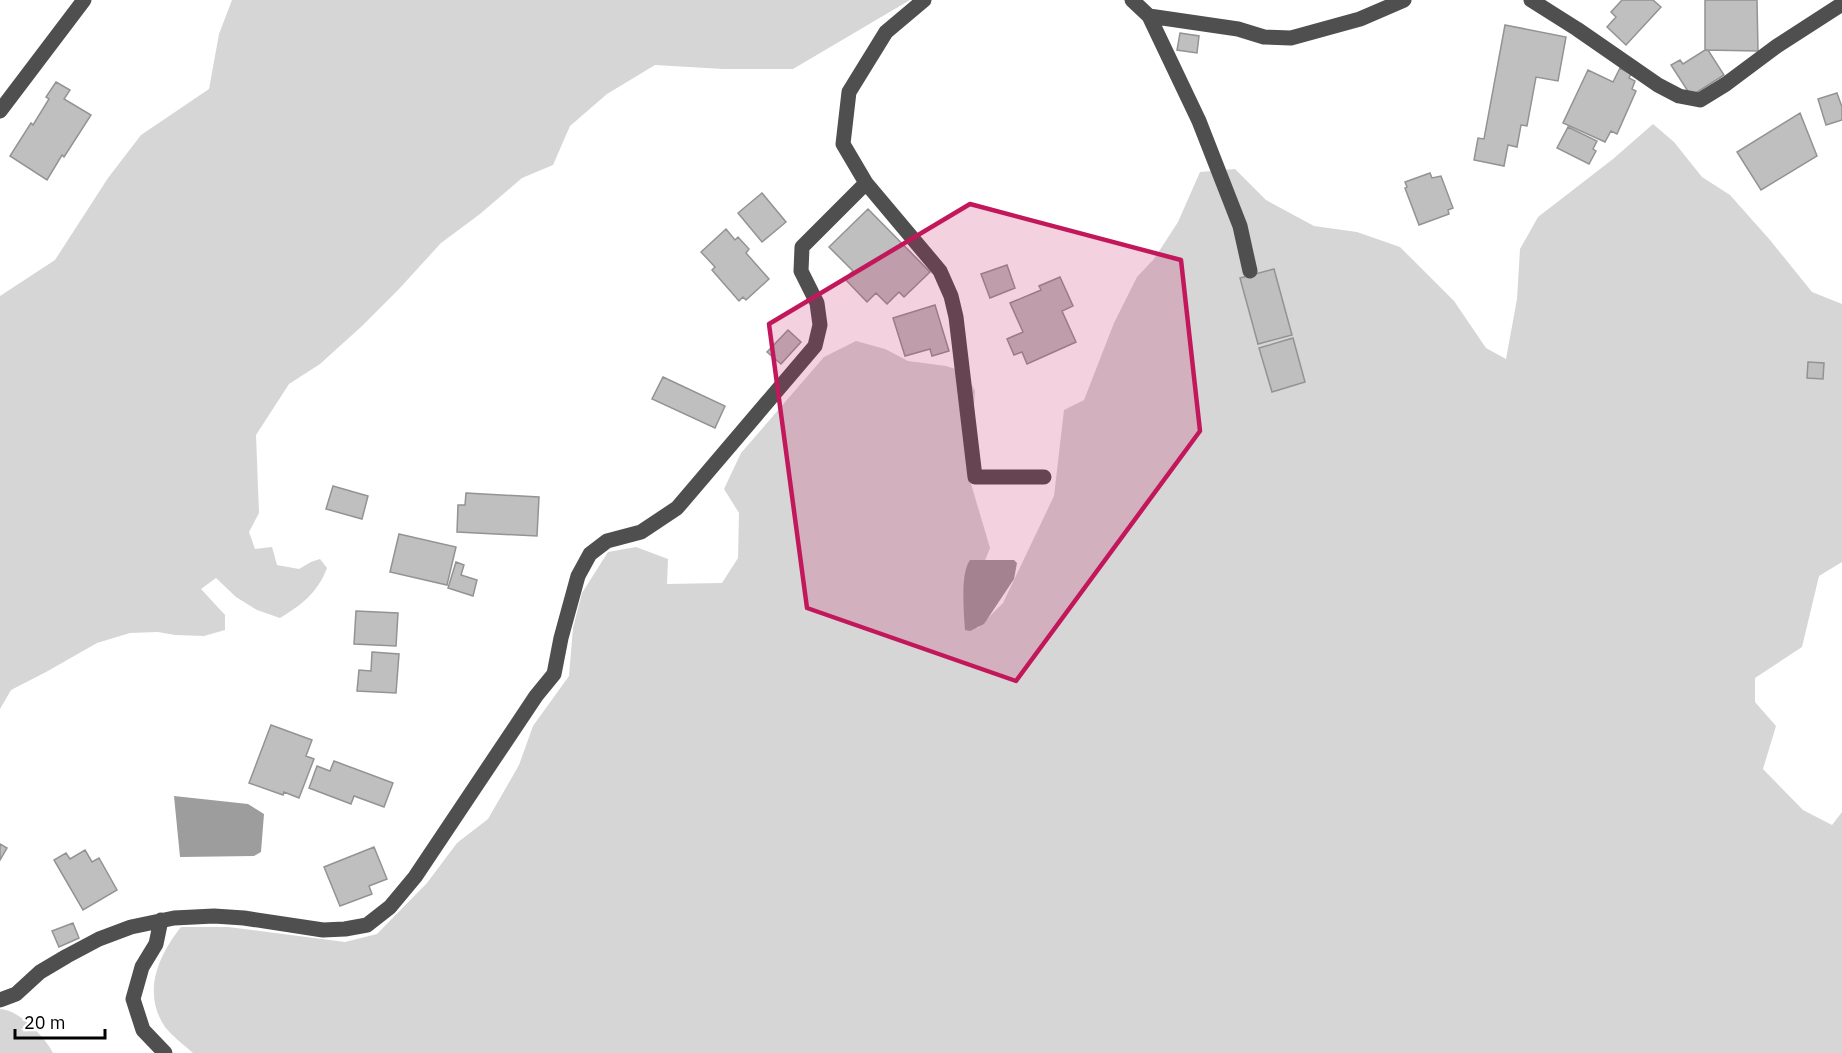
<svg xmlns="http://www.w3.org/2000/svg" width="1842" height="1053" font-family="'IBM Plex Sans',sans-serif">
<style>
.green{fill:#d6d6d6}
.water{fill:#9d9d9d}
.building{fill:#bfbfbf;stroke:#939393;stroke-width:1.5}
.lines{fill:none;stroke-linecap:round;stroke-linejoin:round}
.minor{stroke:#4f4f4f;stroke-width:15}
.marked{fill:#c2185b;fill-opacity:0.2;stroke:#c2185b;stroke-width:4.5;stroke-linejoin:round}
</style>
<rect width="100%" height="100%" fill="#fff"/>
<path class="green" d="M232,0H910L793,69H723L655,65L607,94L570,126L553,165L522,178L480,214L441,243L399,289L362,326L320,364L289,384L256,435L259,513L249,532L255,549L272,547L277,565L299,569L311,562L320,559L327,568C318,592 302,605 280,618L257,610L236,597L216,578L201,589L225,615V630L204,636L175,635L158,632L130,633L97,643L46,672L11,690L0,709V296L55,260L108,178L141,135L209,89L219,34Z
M1653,124L1674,142L1702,177L1730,195L1770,240L1812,292L1842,304V562L1819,576L1802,647L1755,678V702L1776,726L1763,769L1803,810L1832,825L1842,812V1053H193C184,1045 172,1036 165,1027C142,993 158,956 181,927H228L345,942L377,934L427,883L457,843L488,819L519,765L533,726L569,676L573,628L582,593L608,552L636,547L668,559L667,584L722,583L738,558L739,513L724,489L741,453L824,357L856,341L885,349L908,361L946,366L965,372L975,391L969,477L990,548L982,568L965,577L971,593L966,626L978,628L1003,603L1054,496L1064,410L1084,400L1114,323L1137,277L1154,259L1178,222L1200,172L1235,169L1266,200L1314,226L1357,232L1400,247L1454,301L1486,348L1506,359L1517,299L1520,249L1538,217L1613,159Z
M0,1009C18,1009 46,1038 53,1053H0Z"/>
<path class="water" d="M970,560H1014L1017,563L1014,579L984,624L970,631L965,630C964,613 960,573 970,560Z
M174,796L248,804L264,814L261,852L254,856L180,857Z"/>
<path class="building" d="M1622,0H1653L1661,7L1626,45L1607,27L1616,17L1611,12Z
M1705,0H1757L1758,51L1705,50Z
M1505,25L1566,37L1558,81L1536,77L1527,126L1521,125L1517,147L1508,145L1504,166L1474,160L1478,138L1484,139Z
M1180,33L1199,36L1197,53L1177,50Z
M1705,50H1708L1724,75L1691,96L1671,65L1680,60L1683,64Z
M1620,68L1631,74L1629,78L1635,81L1632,89L1636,91L1617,134L1611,131L1605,142L1563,123L1588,70L1613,82Z
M56,82L70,90L64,99L91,115L64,157L62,155L47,180L10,156L31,123L33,125L49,99L46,97Z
M1837,93L1842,107V120L1826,125L1818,99Z
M1800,113L1817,156L1761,190L1737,152Z
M1568,127L1597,141L1593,149L1596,151L1589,164L1557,148Z
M1430,173L1432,178L1441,176L1453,208L1448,210L1449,214L1419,225L1405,188L1407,187L1405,182Z
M762,193L786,222L762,242L738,213Z
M868,209L930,272L904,297L899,292L887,304L876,293L867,302L845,279L853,271L829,247Z
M726,229L735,240L738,237L749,249L746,253L769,279L746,300L743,297L739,301L712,270L715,267L701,252Z
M1007,265L1015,288L990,298L981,274Z
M1274,269L1292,335L1258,344L1240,278Z
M1060,277L1073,306L1062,311L1076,342L1027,364L1022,352L1014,355L1007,339L1023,332L1010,303L1041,290L1039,286Z
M935,305L949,351L932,356L930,349L905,356L893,318Z
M788,330L801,342L781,364L767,352Z
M1293,338L1305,382L1272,392L1259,348Z
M1808,362L1824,363L1823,379L1807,378Z
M663,377L725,406L715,428L652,399Z
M333,486L368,496L362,519L326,509Z
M466,493L539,497L537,536L457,532L458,505H465Z
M399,534L456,547L447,585L390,572Z
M456,562L464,565L461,575L477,580L473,596L448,588Z
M356,611L398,613L396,646L354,644Z
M372,652L399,654L396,693L357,691L359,670L371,671Z
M271,725L312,740L306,756L314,759L299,798L284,792L283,795L249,783Z
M334,761L393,783L384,807L354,796L351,804L309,788L317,766L330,771Z
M0,844L7,848L0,860Z
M374,847L387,879L369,886L372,894L340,906L324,867Z
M85,850L92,862L99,858L117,890L83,910L54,860L66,853L70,859Z
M73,923L79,938L59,947L52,931Z"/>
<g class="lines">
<path class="minor" d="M1132,0L1149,16L1199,121L1240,226L1250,271
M1531,0L1577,29L1658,85L1679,96L1700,100L1726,84L1777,46L1842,4
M1149,16L1238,29L1264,37L1291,38L1360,19L1404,0
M0,111L84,0
M866,183L940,271L951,296L956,317L975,477H1044
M161,920L156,944L142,967L133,999L143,1030L165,1053
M0,1000L16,994L40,972L67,956L99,939L131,927L174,918L214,916L244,918L323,930L345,929L367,925L390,907L415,877L536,696L554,674L561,638L578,576L590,554L607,541L641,532L677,508L815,346L820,325L817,303L801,271L802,247L866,183L843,144L849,92L886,32L924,0"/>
</g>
<path class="marked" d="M970,204L1181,260L1200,431L1016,681L807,608L769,324Z"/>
<path d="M15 1029v9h90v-9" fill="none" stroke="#000000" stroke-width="3"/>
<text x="24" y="1029" font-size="18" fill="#000000" stroke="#ffffff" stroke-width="4.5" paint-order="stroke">20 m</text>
</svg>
